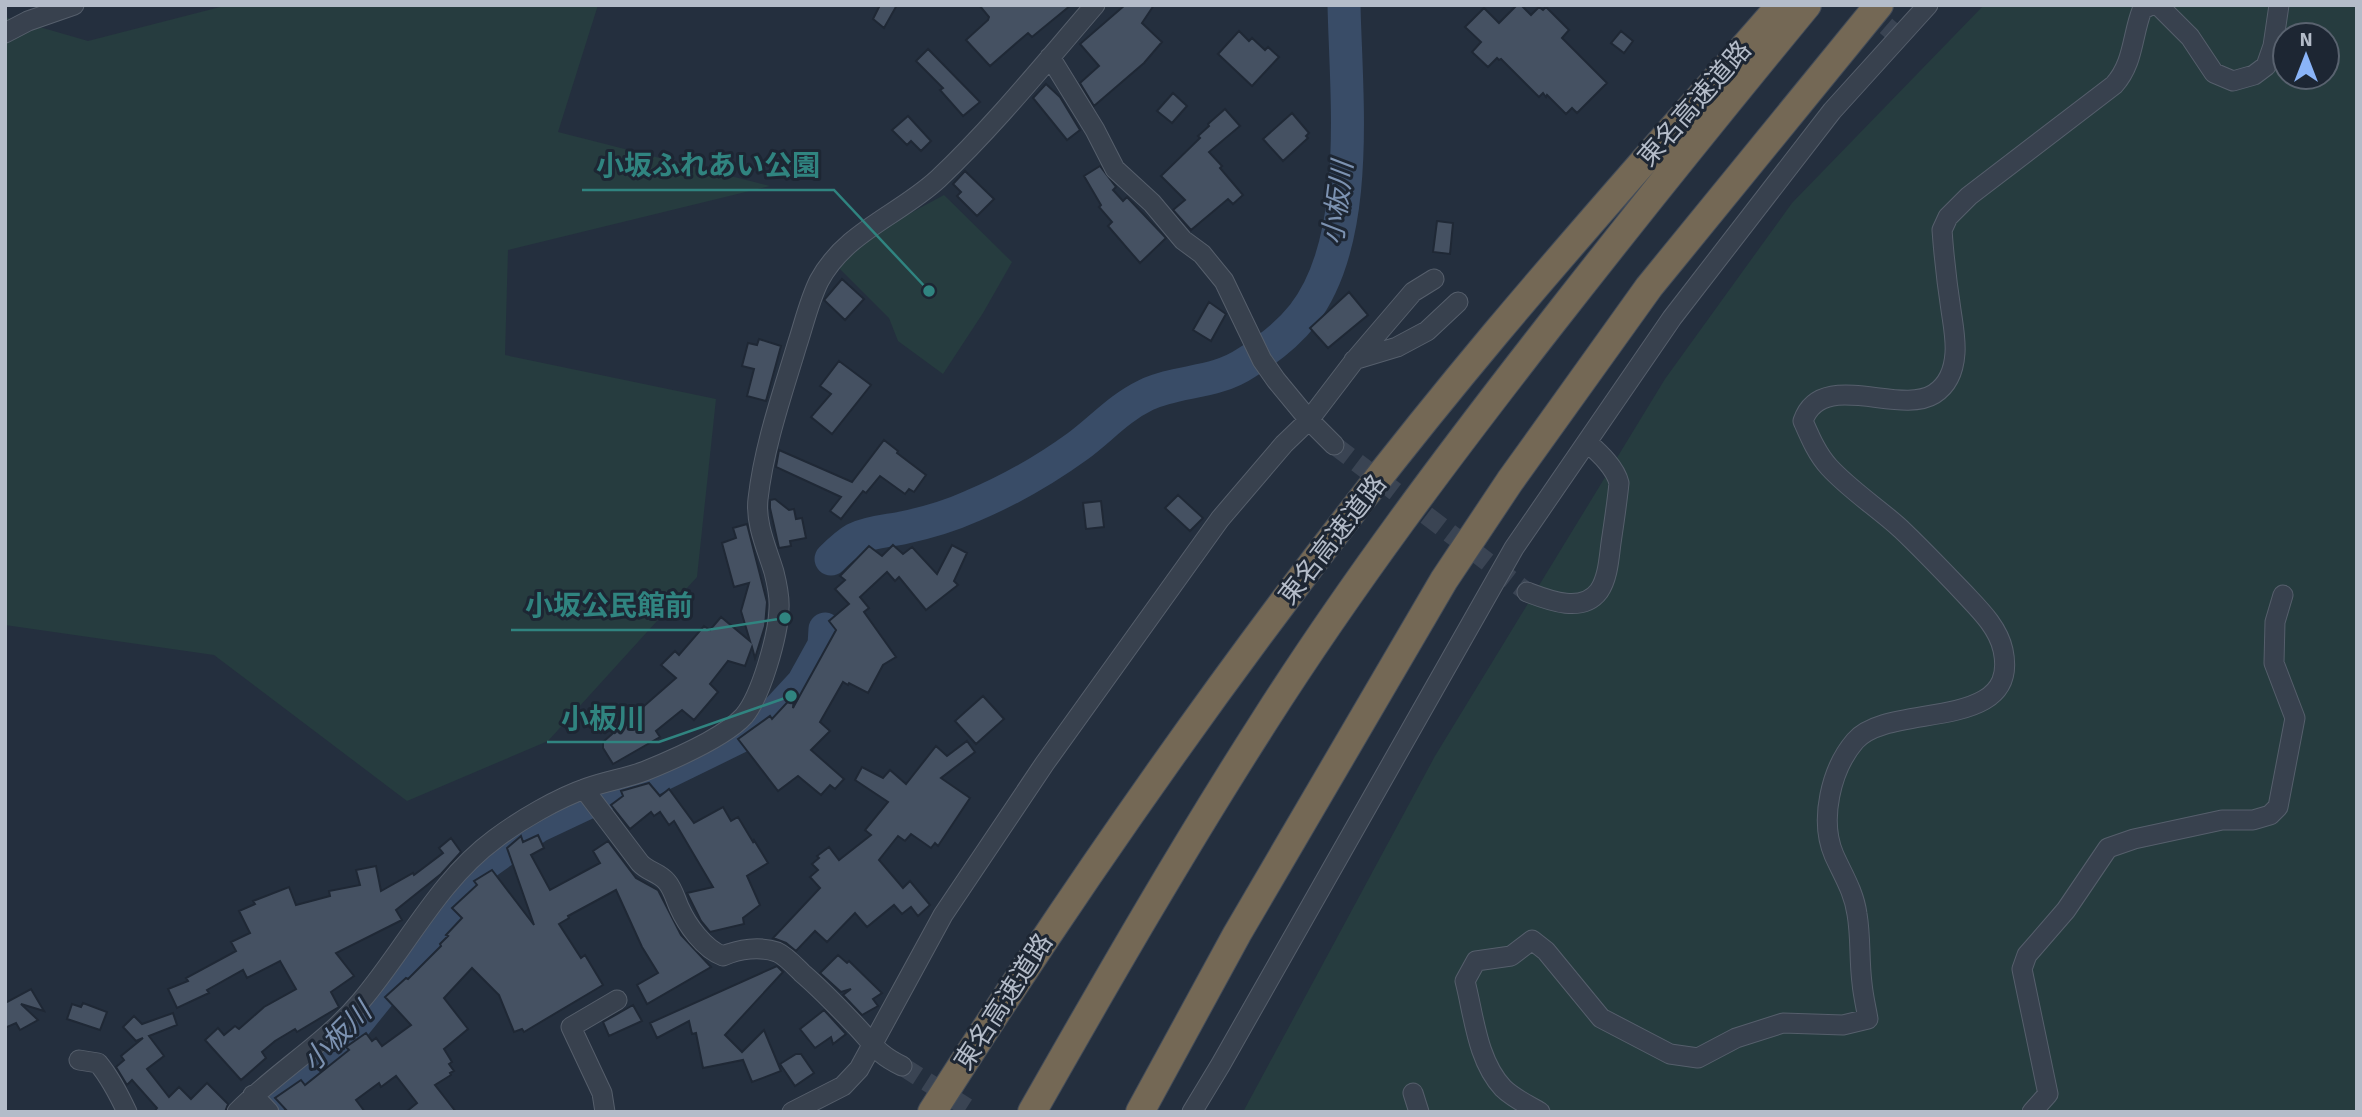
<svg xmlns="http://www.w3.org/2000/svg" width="2362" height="1117" font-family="Signika,'Noto Sans JP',sans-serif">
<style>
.green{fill:#263c3f;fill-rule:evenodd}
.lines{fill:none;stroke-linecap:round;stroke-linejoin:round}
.river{stroke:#394c67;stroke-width:33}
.building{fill:#455162;stroke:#1f2835;stroke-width:2}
.minor-tunnel{stroke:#3a4453;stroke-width:19;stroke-dasharray:19 10;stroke-linecap:butt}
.minor-casing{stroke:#565f6c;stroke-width:21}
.highway-casing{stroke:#434c59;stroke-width:30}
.minor{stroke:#38414e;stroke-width:19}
.highway{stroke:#746855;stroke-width:28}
.labels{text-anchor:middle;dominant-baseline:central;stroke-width:6;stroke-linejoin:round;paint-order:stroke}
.street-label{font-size:26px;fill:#b4bcc9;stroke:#1d2633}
.water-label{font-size:28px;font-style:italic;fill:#7c92b1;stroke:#1d2633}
.leader{fill:none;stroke:#308480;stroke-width:2.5}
.callout-dot{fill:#308480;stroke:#1d2633;stroke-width:2.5}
.callout-label{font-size:28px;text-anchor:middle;font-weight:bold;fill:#308480;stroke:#1d2633;stroke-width:6;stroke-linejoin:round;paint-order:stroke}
</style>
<rect width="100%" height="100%" fill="#242f3e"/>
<path class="green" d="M228,5H598L558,132L770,186L508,250L505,355L716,399L697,577L548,741L407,801L214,655L5,625V17L88,41Z
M1984,5H2357V1112H1243L1435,756L1665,379L1792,203ZM2285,35H2327V77H2285Z
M944,195L1012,262L983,313L943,374L898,341L889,318L839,268L870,235Z"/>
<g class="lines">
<path class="river" d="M831,559C838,552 846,544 855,539C869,532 887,531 902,528C926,523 950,516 972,506C1010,490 1045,470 1078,446C1101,429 1119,408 1146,395C1177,380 1215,384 1246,363C1266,351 1288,334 1303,315C1362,239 1346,97 1344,5
M255,1112L341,1042L486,863L538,826L608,793L647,782L745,734L778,710L803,683L824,645L825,629"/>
</g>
<path class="building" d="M880,5H897L884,28L873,19Z
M979,5H1071L1032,37L1028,33L990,66L966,40L988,20L989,17Z
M1125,5H1154L1142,23L1162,42L1144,63L1094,106L1080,83L1099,66L1080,44Z
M1517,5H1521L1531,15L1539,7L1543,10L1546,7L1569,30L1562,38L1607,83L1577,113L1572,108L1566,114L1547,95L1546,97L1543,93L1539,97L1501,59L1499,60L1497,58L1488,67L1472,52L1481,42L1465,27L1484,8L1499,23Z
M1239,31L1249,41L1252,38L1265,50L1268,47L1279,57L1252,86L1218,54Z
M1621,31L1633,41L1624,53L1611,43Z
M928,49L980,102L963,116L940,90L943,88L916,61Z
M1046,84L1060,97L1080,130L1067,140L1033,98Z
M1173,93L1187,106L1172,123L1157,111Z
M1225,109L1240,126L1209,152L1222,166L1220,168L1243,195L1233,204L1228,199L1191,230L1173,210L1185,200L1161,176L1200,138L1198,136L1209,126L1208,124Z
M1292,113L1309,133L1306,136L1308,138L1283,161L1263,139Z
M908,116L931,141L921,151L911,141L907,145L892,130Z
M1100,166L1116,187L1113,190L1123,201L1127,197L1166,238L1140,263L1108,226L1112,222L1099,207L1101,205L1084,176Z
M965,171L994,199L977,216L957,196L961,192L953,184Z
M1437,221L1453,223L1450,254L1433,252Z
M842,279L864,299L845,320L824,300Z
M1349,292L1368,315L1328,348L1310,328Z
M1209,302L1226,314L1211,341L1193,330Z
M759,339L781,346L766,401L747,396L754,369L742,366L748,343L757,345Z
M839,361L871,385L832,434L811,417L831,394L820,386Z
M884,440L898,451L897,453L926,475L914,492L909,489L905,494L880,476L866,493L863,491L841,519L830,511L841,497L776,467L779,450L852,482Z
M1178,495L1203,518L1190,531L1165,508Z
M775,499L789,510L794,509L796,519L802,518L806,538L790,541L791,546L779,548L770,508V500Z
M1101,501L1104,527L1086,529L1083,503Z
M747,524L767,602L765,626L755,658L752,647L745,666L728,661L710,684L718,692L694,720L682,710L656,731L660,737L613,764L603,748V742L676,678L661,665L675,651L679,655L704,626L710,630L721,617L750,641L741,611L749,583L734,587L722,543L736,538L733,528Z
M893,545L903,554L912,547L937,574L952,545L967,553L954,581L958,585L926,610L899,577L895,581L887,572L860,597L869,608L864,612L896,657L883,665L868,693L849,683L848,685L843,682L820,722L830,731L811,750L844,779L835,789L830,785L821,795L798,776L778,791L738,739L770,716L772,719L794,695L793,708L794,706L836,630L829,621L849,604L835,589L845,580L840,576L869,546L882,556Z
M983,696L1004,719L976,744L955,721Z
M967,741L975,752L941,778L970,798L938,846L935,843L931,848L911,834L905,841L898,836L879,860L903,888L910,881L930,905L918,916L911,907L902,914L894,905L867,927L855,913L827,942L815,931L796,951L786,943L773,938L820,888L810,877L818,870L812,864L819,858L817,856L829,847L839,860L871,835L865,830L888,802L855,780L862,767L883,778L890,770L906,784L936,746L947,756Z
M649,783L660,796L669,789L694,823L723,807L731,821L738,817L753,842L754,840L768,863L747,876L760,905L743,918L744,924L710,932L701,921L687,893L713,887L674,821L669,825L660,812L654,816L651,812L630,829L611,805L623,796L621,791Z
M538,835L544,848L531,855L550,890L600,863L593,851L608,841L636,878L658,890L681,935L711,967L647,1004L637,985L658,973L642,947L616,890L568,916L569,918L559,924L581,958L585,955L603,985L524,1032L522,1029L514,1032L499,995L472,968L444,998L468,1029L444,1049L452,1062L449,1064L454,1071L450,1073L451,1075L435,1085L456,1112H406L417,1103L396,1076L381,1087L379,1083L356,1100L365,1112H288L275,1098L301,1080L305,1085L349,1050L346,1047L366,1033L372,1041L376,1038L382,1046L411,1025L385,997L406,978L408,979L441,946L440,944L448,936L446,935L462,918L452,908L477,885L474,881L492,870L534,925L507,848L521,836L523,842Z
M451,838L461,852L441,874L396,910L402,920L336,953L354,976L331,992L339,1007L297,1032L295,1029L275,1041L262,1052L266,1058L241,1080L205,1040L218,1028L224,1035L235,1026L239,1029L264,1007L296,989L280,961L247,978L243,970L207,990L209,993L177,1008L168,989L188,981L186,978L236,951L231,942L250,933L239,911L255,904L253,901L289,887L296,905L330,896L329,891L360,885L356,870L376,866L381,891L413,873L414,875L443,853L439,848Z
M838,955L847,963L849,961L882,993L873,999L878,1006L862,1015L843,995L851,989L841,992L820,973Z
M777,966L783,972L725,1035L742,1052L764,1030L781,1071L752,1082L743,1060L703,1068L696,1033L692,1034L689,1021L657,1038L650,1023Z
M31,989L44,1011L21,1004L38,1020L20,1030L16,1023L5,1028V1003Z
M83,1003L107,1012L100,1030L67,1019L72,1004L81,1007Z
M633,1005L642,1021L609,1036L603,1022Z
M824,1010L846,1034L833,1044L831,1037L815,1048L800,1029Z
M173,1013L177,1025L149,1036L164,1056L147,1069L169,1097L179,1087L191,1099L207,1083L228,1104L225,1112H154L157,1108L132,1080L127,1085L116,1067L124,1060L121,1056L143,1038L136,1041L123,1027L134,1016L142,1024Z
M796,1054H801L814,1073L795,1086L780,1064Z"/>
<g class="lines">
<path class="minor-tunnel" d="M1864,7L1900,38
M1334,445L1527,592
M902,1066L974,1112"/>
<g class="minor-casing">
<path id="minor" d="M2158,5L2190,37L2214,73L2233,81L2254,75L2266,66L2273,46L2279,5
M5,33L28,21L74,5
M1354,360L1397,347L1427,331L1458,302
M1334,445L1309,420L1354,361L1413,292L1434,279
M1527,592C1548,600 1582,614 1599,591C1608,578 1609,558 1611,543C1614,523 1617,503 1619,483C1615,467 1599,453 1587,442
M584,789L640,863C648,872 659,872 667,882C673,889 675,898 679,907C687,925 704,949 723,956C739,949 760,946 777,952C786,956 795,966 802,973C822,990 839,1008 857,1027C874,1045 877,1054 902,1066
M79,1060L98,1063C108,1075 120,1097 127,1112
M1413,1093L1419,1112
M253,1095L269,1112
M237,1112C276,1072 325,1044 361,1001C406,948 438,881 495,839C520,820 558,798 587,788C606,781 627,778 645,771C672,760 725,737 744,716C761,696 778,636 779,609C780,597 777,584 774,572C767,549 755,523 758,499C764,446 782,395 797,345C804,324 809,301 819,281C845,232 899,215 938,179C995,125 1044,64 1095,5
M605,1112L602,1093L571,1027L617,1000
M792,1112L843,1086L859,1069L943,915L1045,763L1220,519L1284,444L1309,420L1276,380L1262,360L1224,281L1202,254L1183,240L1152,203L1115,169L1095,130L1050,57
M1192,1112L1221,1064L1514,548L1672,318L1832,111L1928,5
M1540,1112C1528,1105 1513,1098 1503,1088C1477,1060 1474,1016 1465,981L1476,961L1511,956L1532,940L1546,951L1601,1018L1670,1054L1698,1058L1736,1038L1783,1023L1843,1025L1868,1019C1866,1007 1863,995 1862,983C1859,960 1861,937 1857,914C1854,892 1843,875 1834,855C1819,820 1831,769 1855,741C1889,701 2021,734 2003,650C1998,627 1979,609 1964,593C1944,572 1923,550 1901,529C1878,508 1850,490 1829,467C1817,454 1810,437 1803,421C1821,368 1899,416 1934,394C1948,385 1954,369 1955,353C1956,339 1953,324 1951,310C1947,284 1944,257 1942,230L1948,217L1969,196L2114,85C2134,63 2132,35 2142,10L2151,5
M2032,1112L2048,1094L2022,969L2027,955L2066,910L2108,848L2134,839L2222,820H2253L2270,815L2278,807L2295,718L2274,663L2275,622L2283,595"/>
</g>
<g class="highway-casing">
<path id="highway" d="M932,1112C1104,842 1290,579 1496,333C1589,222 1686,114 1781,5
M1032,1112C1107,980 1183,848 1265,720C1351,585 1448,456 1547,329C1632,220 1719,112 1807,5
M1140,1112L1237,934L1444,580L1510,481L1649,287L1879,5"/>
</g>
<use href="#minor" class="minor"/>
<use href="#highway" class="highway"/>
</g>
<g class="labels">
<g class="street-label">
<text transform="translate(1695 104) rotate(-49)">東名高速道路</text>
<text transform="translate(1333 540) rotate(-52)">東名高速道路</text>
<text transform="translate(1004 1002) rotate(-57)">東名高速道路</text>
</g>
<g class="water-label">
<text transform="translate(1338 203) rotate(-83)">小板川</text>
<text transform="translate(337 1037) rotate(-45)">小板川</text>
</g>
</g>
<path class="leader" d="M929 291L834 190H582M785 618L707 630H511M791 696L659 742H547"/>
<g class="callout-dot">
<circle cx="929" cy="291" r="7"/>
<circle cx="785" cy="618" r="7"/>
<circle cx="791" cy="696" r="7"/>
</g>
<g class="callout-label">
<text x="708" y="175">小坂ふれあい公園</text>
<text x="609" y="615">小坂公民館前</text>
<text x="603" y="728">小板川</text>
</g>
<rect width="2362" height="1117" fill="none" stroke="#b4bcc9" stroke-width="14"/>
<g transform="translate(2306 56)"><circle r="33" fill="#1d2633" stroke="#59626f" stroke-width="2"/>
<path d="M0-5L12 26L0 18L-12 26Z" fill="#8ab4f8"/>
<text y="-10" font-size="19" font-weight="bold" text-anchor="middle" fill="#b4bcc9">N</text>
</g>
</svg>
